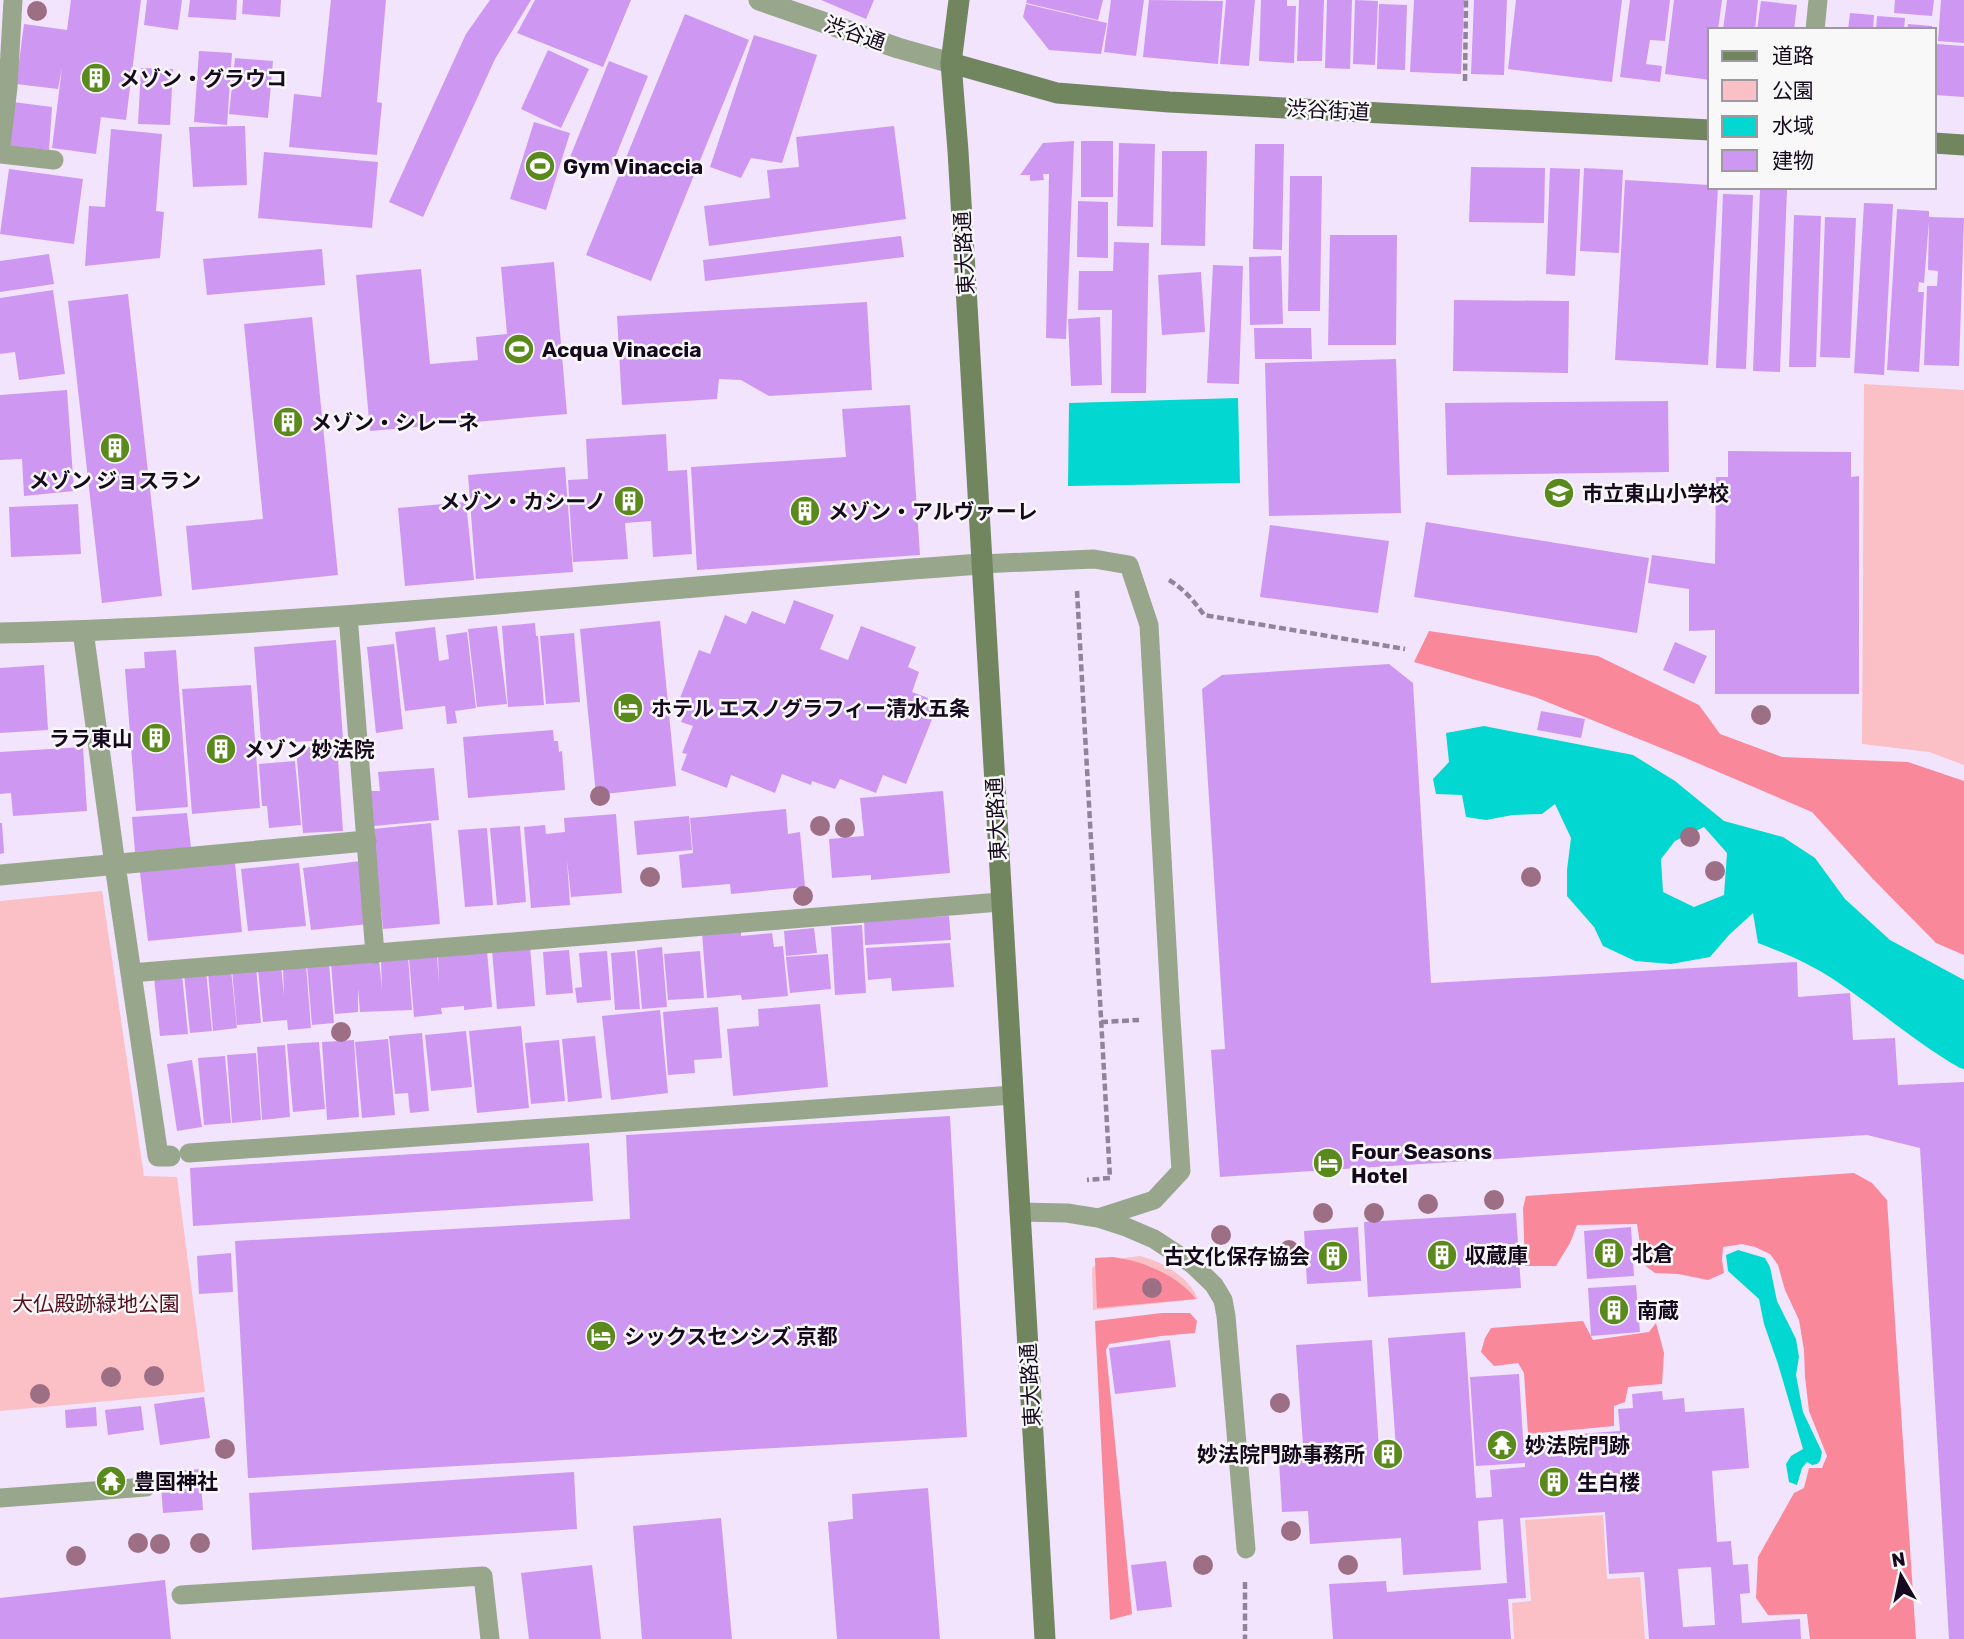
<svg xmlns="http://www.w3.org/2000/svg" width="1964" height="1639" font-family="Rubik,'Noto Sans JP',sans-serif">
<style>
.green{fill:#fbbfc6}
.forest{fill:#f8889a}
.water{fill:#03d7d1;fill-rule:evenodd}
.building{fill:#ce98f2;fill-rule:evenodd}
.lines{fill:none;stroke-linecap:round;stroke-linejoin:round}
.path{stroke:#91839a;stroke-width:4.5;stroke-dasharray:7 3.5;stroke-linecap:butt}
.service{stroke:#98a78c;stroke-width:19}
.minor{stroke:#98a78c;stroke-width:21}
.tertiary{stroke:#98a78c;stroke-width:21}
.secondary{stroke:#71855f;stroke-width:21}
.tree{fill:#9c6f84}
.labels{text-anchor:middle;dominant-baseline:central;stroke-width:5;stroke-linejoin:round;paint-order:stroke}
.street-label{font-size:21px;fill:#16091e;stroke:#f8f8f8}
.poi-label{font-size:21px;font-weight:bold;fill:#16091e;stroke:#f8f8f8;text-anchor:start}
.park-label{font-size:21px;fill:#540f21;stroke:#f8f8f8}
</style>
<rect width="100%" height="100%" fill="#f3e4fd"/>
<path class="green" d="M1864,384L1964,390V765L1929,752L1862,744Z
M102,891L144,1176L177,1177L205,1392L0,1411V901Z
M1140,1256C1163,1262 1189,1277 1198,1299L1093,1310L1092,1268L1101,1261Z
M1603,1515L1607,1579L1640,1577L1645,1639H1514L1512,1603L1531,1601L1525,1520Z"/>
<path class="forest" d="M1429,631L1598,656L1699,705L1720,734L1782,757L1908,762L1964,781V955L1936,943L1872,878L1812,812L1681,756L1535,697L1414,662Z
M1854,1173L1872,1183L1887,1200L1916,1639H1810L1807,1614L1768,1615L1756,1598L1758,1557L1794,1493L1804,1488L1809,1468H1822L1827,1456L1809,1411L1805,1377L1804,1350L1799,1320L1785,1290L1778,1265L1770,1254L1755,1247L1742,1244L1723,1247L1722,1260L1724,1273L1708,1280L1678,1274L1655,1273L1643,1264L1637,1224L1577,1225L1570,1243L1556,1266H1525L1523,1208L1526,1196Z
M1113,1257C1143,1261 1177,1275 1196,1299L1097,1308L1095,1258Z
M1162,1313H1190L1197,1321L1195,1333L1161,1336L1109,1344L1106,1350L1132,1614L1110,1620L1095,1321Z
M1583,1321L1593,1340L1649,1332L1656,1323L1664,1353L1662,1384L1628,1387L1625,1402L1614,1406V1426L1528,1434L1524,1373L1518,1363L1494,1366L1481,1352L1485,1338L1491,1328Z"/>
<path class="water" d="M1238,398L1240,483L1068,486L1069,403Z
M1484,726L1633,755L1675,781L1724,821L1783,837L1815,858L1845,899L1890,940L1964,980V1069L1960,1068C1916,1043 1878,1009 1836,981C1812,965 1785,953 1758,943L1753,913L1729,935L1710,957L1671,964L1635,961L1603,946L1594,927L1567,896V870L1571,838L1555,804L1542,814L1513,815L1486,820L1466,817L1462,795L1436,794L1433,779L1449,762L1446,733ZM1704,827L1727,853L1724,895L1694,907L1663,892L1661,859L1675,841Z
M1738,1250L1765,1258L1770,1267L1777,1301L1796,1339L1799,1357L1796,1375L1803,1412L1822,1452L1820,1461L1817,1464L1812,1465L1807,1462L1802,1468L1797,1485L1789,1482L1786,1464L1791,1456L1803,1449L1778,1364L1764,1324L1759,1299L1728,1271L1726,1255Z"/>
<path class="building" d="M71,0H141L126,120L101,117L96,154L52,148L62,68L58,89L16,84L24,24L67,30Z
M147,0H182L178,30L144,25Z
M190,0H237L236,20L188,17Z
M243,0H281L280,17L242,14Z
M331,0H386L377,102L382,103L377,155L289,147L294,94L321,97Z
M490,0H531L495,59L423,217L389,202L466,34Z
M535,0H631L603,67L517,33Z
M821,0H874L866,19Z
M1027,0H1103L1098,20L1026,3Z
M1111,0H1144L1136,56L1104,52Z
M1149,0L1223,1L1218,64L1143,57Z
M1226,0H1255L1249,66L1220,64Z
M1261,0H1287V6H1296L1294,63L1259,61Z
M1299,0H1324L1322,61H1297Z
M1327,0H1352L1350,69L1325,68Z
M1355,0L1378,1L1375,65L1353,64Z
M1414,0H1464L1461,74L1410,72Z
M1474,0H1507L1504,75L1471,74Z
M1516,0H1622L1612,82L1508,69Z
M1630,0H1670L1665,41L1650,40L1646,64L1662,66L1660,82L1620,77Z
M1674,0H1722L1718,30H1710V80L1665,74Z
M1727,0H1758L1755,30H1723Z
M1895,0H1934L1932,16L1894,13Z
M1941,0H1964V43L1938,41Z
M1761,1L1797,5L1794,30H1757Z
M1026,4L1107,23L1101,54L1049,50L1023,17Z
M1379,4L1407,5L1405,70L1377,69Z
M1850,13L1874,15L1873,30H1848Z
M685,14L749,40L651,281L586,255Z
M1877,16L1905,18L1904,30H1876Z
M1908,24L1932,26V30H1907Z
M754,35L817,55L782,163L751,158L741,178L710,167Z
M1936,44L1964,46V97L1934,95Z
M548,50L589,69L561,128L521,109Z
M199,51L232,53L227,125L194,122Z
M235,58L273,61L268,118L229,114Z
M609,61L648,76L609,173L570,157Z
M141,68L173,69L170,125L138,124Z
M13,102L52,107L49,150L7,146Z
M534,122L570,133L546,210L510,199Z
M245,126L247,185L193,187L189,127Z
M894,126L906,219L709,246L704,206L770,198L767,170L799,167L796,137Z
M111,129L162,134L156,211L164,212L160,258L85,266L89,206L105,207Z
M1074,141L1066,339L1046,338L1049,174H1043L1044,180L1030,181V175H1020L1043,143Z
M1081,141H1113V197H1081Z
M1119,143L1155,144L1153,227L1117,226Z
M1255,144H1284L1282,250L1253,249Z
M1162,151H1207L1205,246L1161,245Z
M264,152L378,162L372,228L258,218Z
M1471,167L1545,168L1544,223L1469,222Z
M1550,168L1580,169L1575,276L1546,274Z
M1584,168L1623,170L1619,253L1580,251Z
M9,169L83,179L74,244L0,234Z
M1290,176H1322L1320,311H1288Z
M1625,180L1710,185V187H1718L1708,365L1615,360Z
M1760,189L1787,190L1780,372L1753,371Z
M1723,194L1753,195L1746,369L1716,368Z
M1078,201L1108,202V258L1077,257Z
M1864,203L1893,204L1884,375L1854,373Z
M1897,209L1929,211V217L1964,218L1959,366L1924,365L1927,286H1937L1938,271L1928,270L1929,221L1924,283L1919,282L1918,292H1924L1919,372L1887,370Z
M1794,215L1821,216L1816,367H1789Z
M1825,217L1856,218L1850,358L1820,357Z
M1330,235H1397L1396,345H1328Z
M901,236L904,257L705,281L703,260Z
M1114,242L1149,243L1146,393H1111L1112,310H1078L1079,271H1113Z
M322,249L325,285L207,295L203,259Z
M49,254L54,284L0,292V261Z
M1281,256L1283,324L1250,325L1249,257Z
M554,262L567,414L370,431L356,275L421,269L430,364L478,360L476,337L507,334L501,267Z
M1213,265L1243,266L1239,384L1207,383Z
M1201,272L1205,332L1162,335L1158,275Z
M53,290L65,374L19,380L15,352L0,354V298Z
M128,294L162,596L102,603L68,301Z
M1454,300L1569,301L1568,373L1453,371Z
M867,302L872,390L769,396L741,380L719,379L717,399L622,405L617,316Z
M312,317L338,575L192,590L186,526L263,519L244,324Z
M1100,317L1102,385L1071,386L1068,319Z
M1254,328H1311L1312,359H1255Z
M1396,359L1401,513L1269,516L1265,363Z
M67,390L74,491L24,496L22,459L0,460V395Z
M1668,401L1669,472L1447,475L1445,403Z
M910,405L920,555L697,570L691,467L846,457L842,409Z
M666,434L668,471L687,470L692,554L653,557L651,521L625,523L628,559L573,562L568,480L588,479L586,439Z
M1728,451L1851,452V477L1859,476V694H1715V630L1689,631V589L1648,583L1652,555L1715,564L1716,477H1728Z
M565,467L573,572L476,579L468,475Z
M466,502L474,580L405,586L398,508Z
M78,504L81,554L11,557L9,507Z
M1426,522L1649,558L1637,633L1414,597Z
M1270,525L1389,541L1378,613L1260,597Z
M794,600L834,615L820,649L848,660L861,626L916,647L908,667L919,672L912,692L939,702L906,784L883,775L876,793L840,779L835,789L812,781L811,785L782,774L775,793L731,775L727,788L681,770L687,754L682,753L693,726L681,722L687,707L678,703L699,650L710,654L725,615L746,624L752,611L785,624Z
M660,621L676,786L596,795L580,629Z
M535,623L536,636H538L544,705L508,707L502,626Z
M497,626L507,704L477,707L468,629Z
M435,627L439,661L449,659L446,635L467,632L476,708L455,711L457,723L447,724L445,706L405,711L395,632Z
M574,633L580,702L546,704L540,636Z
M336,640L343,739L295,742V738L261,741L254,647Z
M1675,642L1707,656L1694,684L1663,670Z
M394,644L403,729L376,733L367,647Z
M176,650L188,807L136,811L125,669L145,668L144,652Z
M1389,664L1413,683L1431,983L1797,962L1798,997L1850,993L1853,1040L1895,1038L1898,1085L1964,1082V1639H1949L1920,1148L1867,1135L1220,1177L1211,1050L1225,1049L1202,689L1222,675Z
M44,665L48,730L0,733V668Z
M251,685L260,808L192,814L182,689Z
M1541,711L1585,719L1581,738L1537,730Z
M553,730L554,741H558L559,752L562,751L565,790L468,798L463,737Z
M337,745L343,831L303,833L296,748Z
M83,747L87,811L13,816L11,793L0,794V752Z
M295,761L301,825L269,828L267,806H262L259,764Z
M434,768L439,820L374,826L371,791H380L378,772Z
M943,791L950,873L871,880V875L832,878L829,839L864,836L860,798Z
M786,809L788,834L800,832L805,887L731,894L730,884L682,888L679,855L693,853L690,818Z
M187,813L191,848L135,852L132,817Z
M616,814L622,893L571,897L567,860L570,905L531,908L524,827L545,825L546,834L565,832L564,818Z
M689,816L692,850L637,855L634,821Z
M0,823H2L4,853L0,854Z
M431,823L440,924L383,929L373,829Z
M520,826L526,902L497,905L490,828Z
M487,828L493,905L465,907L458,830Z
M361,861L369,924L311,930L303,868Z
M235,863L242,932L148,941L140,872Z
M299,863L306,926L248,931L241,869Z
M949,916L951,940L865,945L864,920Z
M862,925L866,993L835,995L831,927Z
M814,928L817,953L786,956L784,931Z
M741,930V936L772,933L774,947L783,946L788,996L742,1000L741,995L707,998L702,933Z
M950,943L954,987L892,991L891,978L868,980L866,948Z
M530,946L535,1006L497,1009L492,950Z
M662,947L667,1007L642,1009L637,950Z
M569,950L573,993L546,995L543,952Z
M487,951L492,1007L464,1010V1006L441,1008L442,1014L414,1017L409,958L437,955L439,985L438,955Z
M607,951L611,1000L577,1003L575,988L582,987L579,953Z
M635,951L640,1009L615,1010L611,953Z
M700,951L704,998L668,1000L664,954Z
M828,954L831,989L790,993L786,957Z
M408,957L412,1010L360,1012L358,988V1012L335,1014L331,963L379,959L382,990L381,960Z
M329,963L334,1023L312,1025L307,965Z
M306,965L311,1028L288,1030L287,1020L263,1022L258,969L281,966L284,996L283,967Z
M256,967L261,1023L237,1025L232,970Z
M231,969L237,1028L213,1031L208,972Z
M206,971L212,1031L190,1033L184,974Z
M182,974L188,1034L160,1036L154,977Z
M820,1004L828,1087L733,1096L727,1029L759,1026L758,1009Z
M718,1007L722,1058L694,1060L695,1073L668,1075L663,1012Z
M660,1010L668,1093L611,1100L602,1016Z
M521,1026L529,1108L477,1113L469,1031Z
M466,1031L472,1087L431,1091L425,1035Z
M422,1033L429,1111L410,1113L408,1093L395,1094L389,1036Z
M595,1036L602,1098L568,1102L562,1039Z
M388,1039L395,1115L362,1118L355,1042Z
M354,1040L359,1117L327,1120L322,1042Z
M559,1040L565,1101L531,1104L525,1043Z
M319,1042L325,1109L293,1112L287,1044Z
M285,1045L290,1117L262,1120L257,1047Z
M256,1053L261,1120L232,1123L227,1055Z
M225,1056L231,1123L204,1125L198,1058Z
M192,1060L202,1127L177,1131L167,1064Z
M950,1116L967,1437L248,1478L235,1241L630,1219L626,1135Z
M589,1143L593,1201L193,1226L190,1168Z
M1516,1213L1521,1288L1368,1297L1364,1222Z
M1358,1227L1361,1281L1307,1284L1304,1231Z
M1631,1227L1634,1276L1587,1279L1584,1231Z
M231,1253L233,1292L199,1294L197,1256Z
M1636,1285L1640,1332L1591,1336L1588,1288Z
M1465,1332L1476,1498L1492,1497L1490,1470L1525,1467V1463L1476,1466L1470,1377L1519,1374L1523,1438L1620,1431L1618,1409L1633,1408L1632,1394L1662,1391L1663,1400L1684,1398L1685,1412L1744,1408L1749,1468L1712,1471L1717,1542L1731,1541L1733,1565L1748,1564L1750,1593L1740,1594L1742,1623L1800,1619L1801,1639H1649L1644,1572L1609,1574L1605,1512L1520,1518L1526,1598L1508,1599L1511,1639H1333L1329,1584L1386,1581L1387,1592L1507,1583L1503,1519L1478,1521L1481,1570L1403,1575L1401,1538L1310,1544L1308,1511L1282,1512L1279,1461L1304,1459L1296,1345L1372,1340L1379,1449L1396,1448L1388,1338ZM1629,1473L1630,1487L1617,1488L1616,1475ZM1711,1567L1715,1625L1683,1627L1678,1569Z
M1170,1340L1176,1387L1115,1394L1109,1348Z
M204,1397L210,1438L160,1445L154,1404Z
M141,1406L144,1430L108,1435L105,1410Z
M96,1407L97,1426L66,1428L65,1410Z
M200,1469L203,1510L163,1513L160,1472Z
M574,1472L577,1529L252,1550L249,1493Z
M928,1488L940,1639H837L828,1522L853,1519L852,1494Z
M721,1518L732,1639H642L633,1526Z
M1166,1561L1172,1607L1137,1611L1131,1565Z
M592,1565L601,1639H529L521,1573Z
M165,1580L171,1639H0V1598Z"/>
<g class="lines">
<path class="path" d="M1465,81L1466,0
M1169,580C1184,589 1194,601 1204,615L1405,649
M1077,591L1110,1178L1087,1180
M1101,1022L1139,1020
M1245,1582V1639"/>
<path class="service" d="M1815,30L1818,0
M0,154L8,87L13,0
M0,154L54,160
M981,564L1094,559L1129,565L1149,625L1171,1018L1181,1171L1154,1200L1098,1218
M348,615L375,954
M131,973L1000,902
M189,1153L1013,1095
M1019,1212L1067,1213L1098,1218L1126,1227L1154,1239L1192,1264L1214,1285L1223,1300L1226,1316L1246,1549
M0,1498L146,1487
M181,1595L483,1576L490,1639"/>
<path class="minor" d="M83,631L115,865L158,1156H170
M0,633C328,626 655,587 981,564
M0,875L366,841"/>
<path class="tertiary" d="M759,0L898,48L951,63"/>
<path class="secondary" d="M959,0L951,63L958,151L1045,1639
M951,63L1057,93L1169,102L1710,130
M1934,143L1964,145"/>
</g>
<g class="tree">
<circle cx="37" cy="11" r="10"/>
<circle cx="1761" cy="715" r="10"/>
<circle cx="600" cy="796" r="10"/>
<circle cx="820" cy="826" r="10"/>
<circle cx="845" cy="828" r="10"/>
<circle cx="1690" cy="837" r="10"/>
<circle cx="1715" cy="871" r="10"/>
<circle cx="650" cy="877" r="10"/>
<circle cx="1531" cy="877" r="10"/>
<circle cx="803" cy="896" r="10"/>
<circle cx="341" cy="1032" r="10"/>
<circle cx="1494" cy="1200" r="10"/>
<circle cx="1428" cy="1204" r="10"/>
<circle cx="1323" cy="1213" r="10"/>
<circle cx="1374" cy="1213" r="10"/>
<circle cx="1221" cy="1235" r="10"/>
<circle cx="1289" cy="1250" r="10"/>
<circle cx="1152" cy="1288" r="10"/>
<circle cx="154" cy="1376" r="10"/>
<circle cx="111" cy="1377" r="10"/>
<circle cx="40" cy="1394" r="10"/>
<circle cx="1280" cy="1403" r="10"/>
<circle cx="225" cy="1449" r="10"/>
<circle cx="1291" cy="1531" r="10"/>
<circle cx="138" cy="1543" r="10"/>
<circle cx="200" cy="1543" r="10"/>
<circle cx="160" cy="1544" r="10"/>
<circle cx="76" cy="1556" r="10"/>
<circle cx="1203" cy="1565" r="10"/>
<circle cx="1348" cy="1565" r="10"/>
</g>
<defs>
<g id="building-disc" transform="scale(1.575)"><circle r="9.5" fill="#5a891c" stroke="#f8f8f8"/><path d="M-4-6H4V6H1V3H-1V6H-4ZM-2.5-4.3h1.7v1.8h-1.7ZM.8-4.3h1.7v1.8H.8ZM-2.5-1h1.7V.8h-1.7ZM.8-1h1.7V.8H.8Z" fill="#fff"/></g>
<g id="stadium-disc" transform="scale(1.575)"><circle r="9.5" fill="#5a891c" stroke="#f8f8f8"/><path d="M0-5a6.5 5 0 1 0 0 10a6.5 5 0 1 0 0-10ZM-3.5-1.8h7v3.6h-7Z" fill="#fff"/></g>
<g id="school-disc" transform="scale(1.575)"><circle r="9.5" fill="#5a891c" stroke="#f8f8f8"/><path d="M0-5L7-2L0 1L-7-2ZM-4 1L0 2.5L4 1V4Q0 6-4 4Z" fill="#fff"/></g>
<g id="hotel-disc" transform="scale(1.575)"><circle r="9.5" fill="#5a891c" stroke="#f8f8f8"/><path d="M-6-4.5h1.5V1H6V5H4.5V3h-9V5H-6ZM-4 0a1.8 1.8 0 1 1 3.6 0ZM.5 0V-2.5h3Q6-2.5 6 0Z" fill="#fff"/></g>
<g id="temple-disc" transform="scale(1.575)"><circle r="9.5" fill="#5a891c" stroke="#f8f8f8"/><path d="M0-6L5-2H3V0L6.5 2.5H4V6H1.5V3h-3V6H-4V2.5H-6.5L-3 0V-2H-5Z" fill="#fff"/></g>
</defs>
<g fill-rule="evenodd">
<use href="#building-disc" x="96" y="78"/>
<use href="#stadium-disc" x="540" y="166"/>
<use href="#stadium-disc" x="519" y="349"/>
<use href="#building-disc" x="288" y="422"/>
<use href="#building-disc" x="115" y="448"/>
<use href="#school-disc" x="1559" y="493"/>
<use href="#building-disc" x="629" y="501"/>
<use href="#building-disc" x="805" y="511"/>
<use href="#hotel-disc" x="628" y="708"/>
<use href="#building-disc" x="156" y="738"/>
<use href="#building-disc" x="221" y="749"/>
<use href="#hotel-disc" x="1328" y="1163"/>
<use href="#building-disc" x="1609" y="1253"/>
<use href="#building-disc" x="1442" y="1255"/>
<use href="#building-disc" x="1333" y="1256"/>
<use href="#building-disc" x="1614" y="1310"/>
<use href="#hotel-disc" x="601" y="1336"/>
<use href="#temple-disc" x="1502" y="1445"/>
<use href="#building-disc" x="1388" y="1454"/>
<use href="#temple-disc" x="111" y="1481"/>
<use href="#building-disc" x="1554" y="1482"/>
</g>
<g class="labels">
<g class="street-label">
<text transform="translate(855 33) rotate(19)">渋谷通</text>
<text transform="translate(1328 110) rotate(3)">渋谷街道</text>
<text transform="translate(964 253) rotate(-93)">東大路通</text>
<text transform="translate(996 819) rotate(-93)">東大路通</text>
<text transform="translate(1030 1385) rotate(-93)">東大路通</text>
</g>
<g class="poi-label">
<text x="119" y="78">メゾン・グラウコ</text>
<text x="563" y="166">Gym Vinaccia</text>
<text x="542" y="349">Acqua Vinaccia</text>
<text x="311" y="422">メゾン・シレーネ</text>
<text x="115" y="480" text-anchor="middle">メゾン ジョスラン</text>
<text x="1582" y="493">市立東山小学校</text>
<text x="606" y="501" text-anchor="end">メゾン・カシーノ</text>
<text x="828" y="511">メゾン・アルヴァーレ</text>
<text x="651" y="708">ホテル エスノグラフィー清水五条</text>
<text x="133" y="738" text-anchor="end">ララ東山</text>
<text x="244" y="749">メゾン 妙法院</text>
<text x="1351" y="1151">Four Seasons<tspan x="1351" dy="24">Hotel</tspan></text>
<text x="1632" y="1253">北倉</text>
<text x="1465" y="1255">収蔵庫</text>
<text x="1310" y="1256" text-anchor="end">古文化保存協会</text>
<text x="1637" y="1310">南蔵</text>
<text x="624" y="1336">シックスセンシズ 京都</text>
<text x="1525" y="1445">妙法院門跡</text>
<text x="1365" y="1454" text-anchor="end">妙法院門跡事務所</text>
<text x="134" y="1481">豊国神社</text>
<text x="1577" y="1482">生白楼</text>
</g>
<g class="park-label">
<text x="96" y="1303">大仏殿跡緑地公園</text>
</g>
</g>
<rect x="1708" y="28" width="228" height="161" fill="#f8f8f8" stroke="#9e98a1" stroke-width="2"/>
<rect x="1722" y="51" width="35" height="10" fill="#71855f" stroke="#9e98a1" stroke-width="2"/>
<text x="1772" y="63" font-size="21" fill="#16091e">道路</text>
<rect x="1722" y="80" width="35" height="21" fill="#fbbfc6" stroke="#9e98a1" stroke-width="2"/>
<text x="1772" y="98" font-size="21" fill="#16091e">公園</text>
<rect x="1722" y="116" width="35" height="21" fill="#03d7d1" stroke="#9e98a1" stroke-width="2"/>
<text x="1772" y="133" font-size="21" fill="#16091e">水域</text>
<rect x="1722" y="150" width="35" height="21" fill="#ce98f2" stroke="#9e98a1" stroke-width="2"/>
<text x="1772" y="168" font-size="21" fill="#16091e">建物</text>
<g transform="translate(1901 1576) rotate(351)" stroke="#f8f8f8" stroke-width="5" paint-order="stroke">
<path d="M0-5L12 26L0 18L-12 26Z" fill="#16091e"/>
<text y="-10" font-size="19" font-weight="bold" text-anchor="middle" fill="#16091e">N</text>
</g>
</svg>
